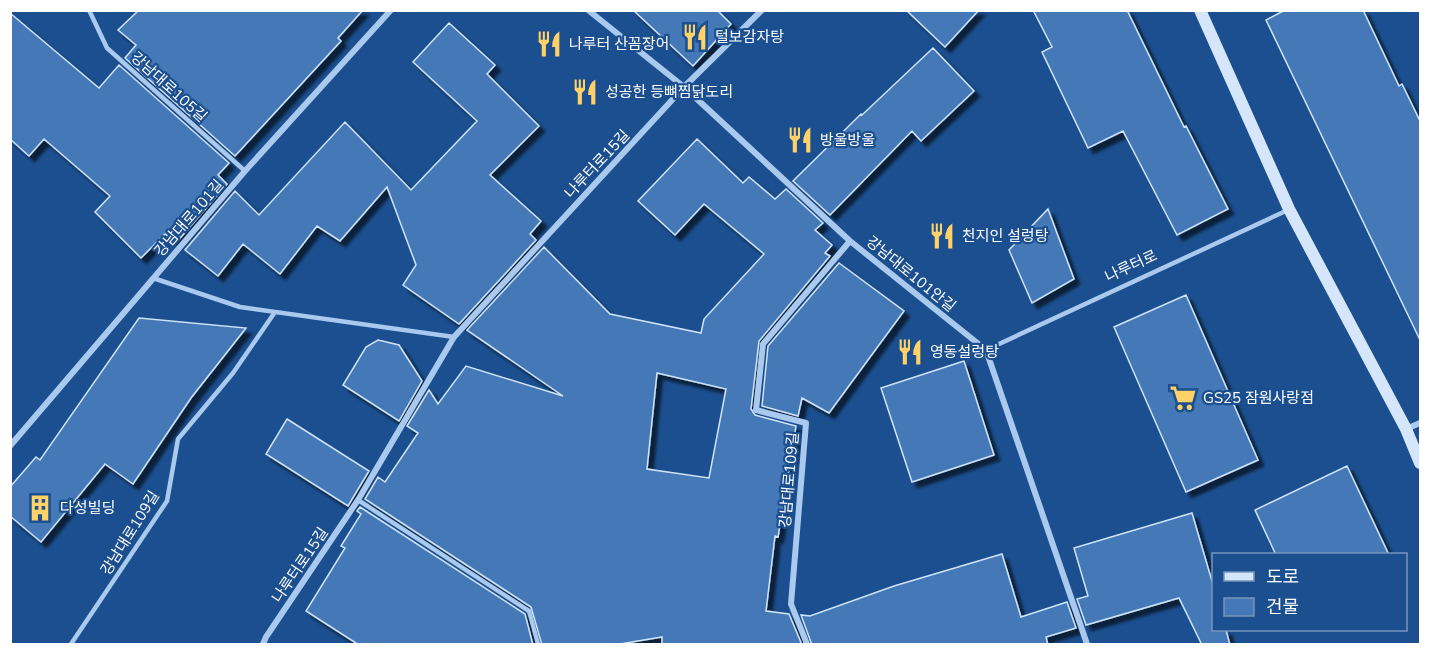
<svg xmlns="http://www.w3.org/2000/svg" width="1431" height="655" font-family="'Nunito Sans','Noto Sans KR',sans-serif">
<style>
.building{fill:#4478b7;stroke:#cfe3fa;stroke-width:1.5;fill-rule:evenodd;filter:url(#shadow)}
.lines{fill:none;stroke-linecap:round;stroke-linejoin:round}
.lane{stroke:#a9c9ee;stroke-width:4.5}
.street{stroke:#a9c9ee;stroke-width:6}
.secondary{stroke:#d6e6fa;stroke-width:12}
.labels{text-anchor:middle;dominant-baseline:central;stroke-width:4.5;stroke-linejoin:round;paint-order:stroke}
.poi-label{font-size:15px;fill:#fff;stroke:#1b4f8f;text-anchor:start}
.street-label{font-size:15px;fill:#fff;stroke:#1b4f8f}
</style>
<defs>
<filter id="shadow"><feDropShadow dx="5.5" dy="5.5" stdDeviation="1.5" flood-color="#0009"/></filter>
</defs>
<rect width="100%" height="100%" fill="#1b4f8f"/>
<path class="building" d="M139,10H363L338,38L341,41L235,156L125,58L136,45L118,30Z
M633,10H717L731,24L693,66Z
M906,10H979L945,47Z
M1033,10H1127L1184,127L1186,126L1228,209L1177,235L1123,131L1088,148L1042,52L1052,47Z
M1285,10H1363L1399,86L1402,84L1420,121V340L1266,20Z
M10,13L99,88L119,65L229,163L218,175L227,184L176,243L165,234L141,258L95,212L110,196L44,139L29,156L10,139Z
M449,23L495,65L487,74L539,126L490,175L541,221L530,234L536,240L459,324L403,285L416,265L387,187L340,241L317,226L280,274L243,244L218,276L185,250L235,191L259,215L345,122L411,190L477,121L413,62Z
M933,48L974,91L921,141L912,131L830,215L793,181L861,114L862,115Z
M697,139L743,183L749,177L775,199L786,189L823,223L815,230L832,245L825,253L830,256L759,341L751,409L755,415L796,426L778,537L775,536L766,611L789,614L802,645H662V637L614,645H542L531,607L365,499L378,477L385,482L418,433L407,426L429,390L438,404L466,366L563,396L467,330L544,247L610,314L701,333L704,319L764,254L704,204L675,235L638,201ZM657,373L726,389L709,478L647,469Z
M1048,209L1074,279L1032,303L1009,250Z
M839,263L904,311L829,413L802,398L798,416L762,406L768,346Z
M1186,295L1258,460L1186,492L1114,327Z
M139,318L246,328L191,398L133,484L105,464L41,542L10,516V487L36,457L40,460Z
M378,340L399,345L422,381L399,421L343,385L366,347Z
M964,361L994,455L912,482L881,388Z
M287,419L369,471L348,506L266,454Z
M1347,466L1389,555H1276L1255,510Z
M360,507L525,614L533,645H359L306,611L345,548L341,546L361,514L357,511Z
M1192,513L1214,588V630H1226L1230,645H1202L1179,598L1086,625L1077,599L1088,596L1074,548Z
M1002,554L1021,617L1067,602L1076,628L1046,637L1048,645H812L801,615L810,616L894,586Z"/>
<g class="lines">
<path class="lane" d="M89,10L107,48L245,171
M153,278L240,307L454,337
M986,350L1288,210
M358,500L529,611L538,644
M71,644L167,501L178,439L233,373L275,312"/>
<path class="street" d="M588,10L684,87L850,241L986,350L1087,644
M1406,429L1420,423
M10,446L245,171L391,10
M263,644L266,637L358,500L454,337L684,87L762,10
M807,644L791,604L806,423L756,410L763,344L850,241"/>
<path class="secondary" d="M1200,10L1289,209L1406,429L1420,463"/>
</g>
<defs>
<g id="restaurant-bare" transform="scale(2.07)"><path d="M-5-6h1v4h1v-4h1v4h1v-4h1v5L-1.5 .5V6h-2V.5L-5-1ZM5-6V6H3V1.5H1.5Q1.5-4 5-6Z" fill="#ffd166" stroke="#1b4f8f" stroke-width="2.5" paint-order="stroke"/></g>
<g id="supermarket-bare" transform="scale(2.07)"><path d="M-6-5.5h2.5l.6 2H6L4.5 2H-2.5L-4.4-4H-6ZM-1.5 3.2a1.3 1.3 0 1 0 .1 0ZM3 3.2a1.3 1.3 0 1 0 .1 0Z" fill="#ffd166" stroke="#1b4f8f" stroke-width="2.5" paint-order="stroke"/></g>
<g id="building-bare" transform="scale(2.07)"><path d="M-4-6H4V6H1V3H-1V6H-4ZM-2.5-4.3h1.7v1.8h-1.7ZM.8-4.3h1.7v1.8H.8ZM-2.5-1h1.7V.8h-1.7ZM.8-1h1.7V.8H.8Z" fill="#ffd166" stroke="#1b4f8f" stroke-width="2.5" paint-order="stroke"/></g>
</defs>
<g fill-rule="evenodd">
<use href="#restaurant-bare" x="695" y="37"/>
<use href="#restaurant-bare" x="549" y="44"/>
<use href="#restaurant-bare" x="585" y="92"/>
<use href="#restaurant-bare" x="800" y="140"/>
<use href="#restaurant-bare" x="942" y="236"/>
<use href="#restaurant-bare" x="910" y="352"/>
<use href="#supermarket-bare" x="1183" y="398"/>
<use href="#building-bare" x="40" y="508"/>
</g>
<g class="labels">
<g class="poi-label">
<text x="715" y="37">털보감자탕</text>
<text x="569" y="44">나루터 산꼼장어</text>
<text x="605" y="92">성공한 등뼈찜닭도리</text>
<text x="820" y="140">방울방울</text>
<text x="962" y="236">천지인 설렁탕</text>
<text x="930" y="352">영동설렁탕</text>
<text x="1203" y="398">GS25 잠원사랑점</text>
<text x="60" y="508">다성빌딩</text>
</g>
<g class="street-label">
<text transform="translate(169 87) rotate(42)">강남대로105길</text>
<text transform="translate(597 164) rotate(-47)">나루터로15길</text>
<text transform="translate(189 218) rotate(-49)">강남대로101길</text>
<text transform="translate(1131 266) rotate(-25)">나루터로</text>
<text transform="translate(911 274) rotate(39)">강남대로101안길</text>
<text transform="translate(789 480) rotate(-85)">강남대로109길</text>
<text transform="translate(130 533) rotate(-58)">강남대로109길</text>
<text transform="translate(300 565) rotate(-56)">나루터로15길</text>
</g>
</g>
<rect width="1431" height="655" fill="none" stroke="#ffffff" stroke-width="24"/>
<rect x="1212" y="553" width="195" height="78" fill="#1b4f8f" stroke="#7695bc" stroke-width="1.5"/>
<rect x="1224" y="572" width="30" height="9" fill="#d6e6fa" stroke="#7695bc" stroke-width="1.5"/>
<text x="1266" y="583" font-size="18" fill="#ffffff">도로</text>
<rect x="1224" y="598" width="30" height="18" fill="#4478b7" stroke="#7695bc" stroke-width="1.5"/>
<text x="1266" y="613" font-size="18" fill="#ffffff">건물</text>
</svg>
